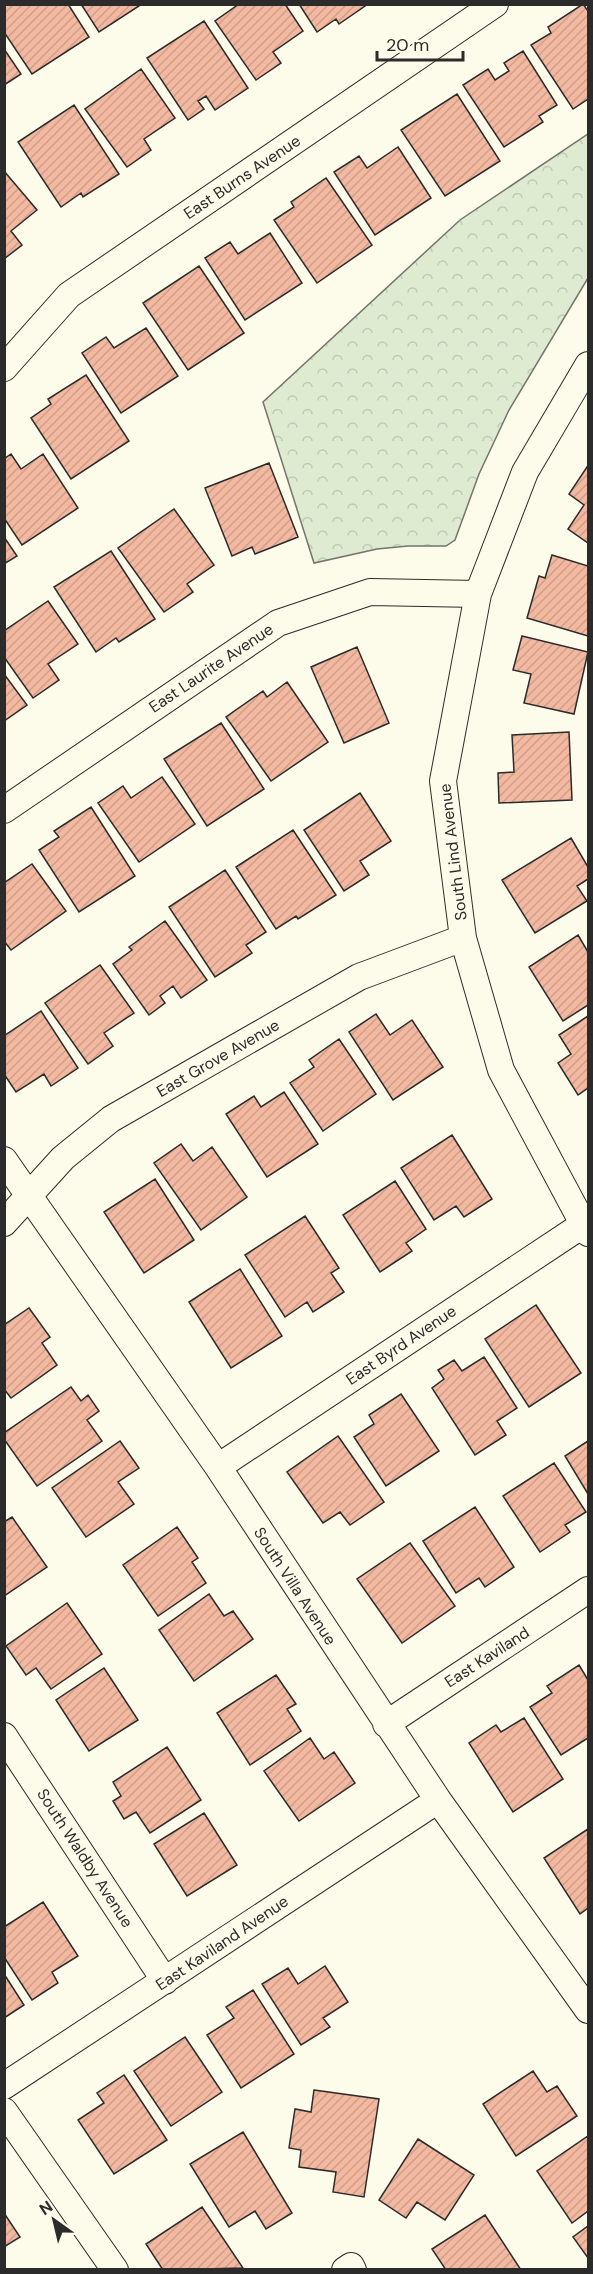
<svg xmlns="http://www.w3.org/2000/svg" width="593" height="2274" font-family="'DM Sans',sans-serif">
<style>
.park{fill:url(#park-crowns);stroke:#74746e;stroke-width:1.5}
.building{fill:url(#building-hatch);stroke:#2b2b2b;stroke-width:1.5}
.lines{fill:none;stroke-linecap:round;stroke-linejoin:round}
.minor-casing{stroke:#2b2b2b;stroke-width:28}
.minor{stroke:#fdfbea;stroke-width:26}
.labels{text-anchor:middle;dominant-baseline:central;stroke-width:4.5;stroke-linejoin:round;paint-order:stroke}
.street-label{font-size:16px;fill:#2b2b2b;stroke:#fdfbea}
</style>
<defs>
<pattern id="park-crowns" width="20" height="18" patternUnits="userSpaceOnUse" patternTransform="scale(1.5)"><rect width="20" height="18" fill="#deebd1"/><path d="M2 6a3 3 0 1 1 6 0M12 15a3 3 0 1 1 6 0" fill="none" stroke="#bfcab4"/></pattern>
<pattern id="building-hatch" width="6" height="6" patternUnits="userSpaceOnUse" patternTransform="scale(1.5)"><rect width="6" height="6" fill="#f2b8a0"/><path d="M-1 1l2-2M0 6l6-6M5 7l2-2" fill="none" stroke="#d09e8a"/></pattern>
</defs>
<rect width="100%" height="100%" fill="#fdfbea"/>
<path class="park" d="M588,134V278L509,410L479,474L455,540L446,546H408L377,549L314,563L263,402L460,220Z"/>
<path class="building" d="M4,4H68L89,37L32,74L4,32Z
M81,4H142L99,32Z
M239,4H285L303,31L273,52L281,63L256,80L215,21Z
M299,4H368L339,24L336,19L317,32Z
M583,4L588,11V99L573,109L531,45L551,33L548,27Z
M204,21L248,88L215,110L206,96L198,101L204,109L188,120L147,58Z
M4,49L21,74L4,85Z
M523,51L557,105L539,116L543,122L504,147L463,85L488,69L495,80L509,71L504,63Z
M141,69L175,118L144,139L151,150L127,167L85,109Z
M457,94L500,161L445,196L401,130Z
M74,105L119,174L83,197L81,193L61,207L18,142Z
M398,147L431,198L375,235L334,172L359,156L367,168Z
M4,171L37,210L11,231L22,245L4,259Z
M326,178L372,245L317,283L274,220L294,207L291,202Z
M270,233L302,283L245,320L205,258L230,242L238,254Z
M199,266L244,333L188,370L143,303Z
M146,328L178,376L121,413L82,353L106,337L114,348Z
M86,375L129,441L71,479L31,418L51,404L48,399Z
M11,454L21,469L43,454L78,508L22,545L4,518V459Z
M269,463L298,537L255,554L252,547L232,556L205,488Z
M587,467L588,468V543L568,529L584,505L569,494Z
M174,509L214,565L187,584L193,592L164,612L118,548Z
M4,537L17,556L4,564Z
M111,551L155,619L119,642L116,638L96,652L54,587Z
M552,555L588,566V636L527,618L539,576L545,578Z
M48,601L78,644L48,664L59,680L33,698L4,657V631Z
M522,636L588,652L574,714L524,703L531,674L513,670Z
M357,647L389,723L344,743L311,667Z
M4,674L27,705L4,721Z
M287,682L328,742L271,781L226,717L263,691L267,697Z
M221,723L264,789L207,826L164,759Z
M569,732L572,800L499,803L498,773L514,772L512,735Z
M162,777L195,824L139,862L98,803L123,786L131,798Z
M360,793L391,841L360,861L369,875L344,891L304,830Z
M91,807L135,876L79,912L39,850L59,837L54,831Z
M293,830L336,895L298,919L296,916L276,929L236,867Z
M571,838L588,867V879L577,886L587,901L535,933L502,880Z
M32,864L66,911L11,950L4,941V883Z
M225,870L266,932L246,945L252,953L215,977L169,907Z
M165,921L207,980L181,998L173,986L160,996L165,1003L149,1015L113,964L132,950L129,947Z
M578,935L588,952V1005L563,1021L529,967Z
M100,965L134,1013L104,1033L113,1046L88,1064L45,1003Z
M41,1011L78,1068L51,1086L44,1074L16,1092L4,1074V1036Z
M376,1014L390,1035L412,1020L443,1067L393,1100L349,1032Z
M588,1016V1088L578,1095L558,1063L571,1054L559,1035Z
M339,1039L376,1094L323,1131L290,1083L314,1067L309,1060Z
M284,1092L318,1144L267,1177L226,1114L254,1096L261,1107Z
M452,1135L492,1199L464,1217L456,1206L434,1220L401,1168Z
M181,1144L193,1161L212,1147L247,1197L201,1230L154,1163Z
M155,1179L194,1240L144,1273L104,1212Z
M395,1181L426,1229L406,1243L412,1251L380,1272L343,1215Z
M305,1216L339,1268L331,1273L344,1292L313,1312L307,1302L285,1317L245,1255Z
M240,1269L282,1336L231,1368L189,1302Z
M536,1305L581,1373L529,1407L485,1339Z
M29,1308L50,1337L42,1343L57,1365L11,1398L4,1389V1325Z
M484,1357L517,1408L497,1421L506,1435L475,1455L432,1388L444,1379L438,1370L454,1360L462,1371Z
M71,1387L81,1401L88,1395L99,1411L87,1420L102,1441L37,1486L4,1439V1433Z
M401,1394L439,1451L386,1486L354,1437L374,1424L369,1415Z
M338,1436L384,1502L350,1525L340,1512L323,1523L287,1472Z
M120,1441L139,1468L118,1482L134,1504L86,1537L52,1488Z
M588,1441V1494L565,1456Z
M554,1463L586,1512L565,1525L570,1532L540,1552L503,1496Z
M475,1507L514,1567L485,1587L479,1578L456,1593L423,1541Z
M12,1517L47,1567L4,1596V1522Z
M177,1527L198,1558L192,1562L206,1583L158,1616L123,1565Z
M410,1543L455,1606L402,1643L357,1579Z
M209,1594L224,1616L233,1611L253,1639L194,1681L159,1630Z
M67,1603L102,1654L51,1689L36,1668L26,1675L6,1646Z
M579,1665L588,1680V1738L561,1755L530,1707L552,1693L547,1686Z
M104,1668L138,1720L89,1751L56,1700Z
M276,1675L296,1704L287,1709L301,1731L250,1765L217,1713Z
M524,1718L563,1779L513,1812L469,1743L496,1725L501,1732Z
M310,1738L324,1759L334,1752L355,1783L299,1821L264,1771Z
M167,1747L201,1800L150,1833L136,1812L124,1819L113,1801L121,1796L113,1782Z
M204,1813L237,1865L187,1896L154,1844Z
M588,1829V1908L580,1914L544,1858Z
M43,1902L78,1956L52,1972L58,1983L32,2000L4,1957V1927Z
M325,1966L348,2002L323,2018L330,2027L301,2045L262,1984L288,1968L298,1984Z
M4,1974L24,2005L4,2018Z
M253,1990L294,2054L241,2088L207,2035L234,2018L226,2007Z
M185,2037L222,2092L171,2126L134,2071Z
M533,2071L547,2092L557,2086L577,2116L516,2156L483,2104Z
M124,2075L167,2140L114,2174L78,2120L104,2103L97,2093Z
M314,2090L379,2099L364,2197L333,2192L336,2172L299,2167L301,2150L289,2148L295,2109L311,2112Z
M243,2132L292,2213L266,2229L255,2211L229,2227L190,2164Z
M588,2136V2211L572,2223L537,2171Z
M418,2139L474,2175L445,2220L417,2202L406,2218L379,2200Z
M202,2207L243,2268L163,2270L146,2244Z
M4,2213L20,2237L4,2247Z
M485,2215L521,2270H446L432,2249Z
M588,2226V2258L573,2237Z"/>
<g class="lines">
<g class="minor-casing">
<path id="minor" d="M588,365L525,472L478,594L443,781L463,938L501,1070L588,1233
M4,368L69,295L495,4
M4,810L278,623L370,592L478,594
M4,1160L218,1467L438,1800L588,2010
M4,1223L63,1158L111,1119L359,977L463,938
M218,1467L584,1224
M386,1724L588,1590
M4,1736L165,1981
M4,2086L438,1800
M4,2111L115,2270
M345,2270L351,2266L353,2270"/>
</g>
<use href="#minor" class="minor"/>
</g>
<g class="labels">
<g class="street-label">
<text transform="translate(242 177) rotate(-34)">East Burns Avenue</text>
<text transform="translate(211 668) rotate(-34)">East Laurite Avenue</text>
<text transform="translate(453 852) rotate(-97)">South Lind Avenue</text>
<text transform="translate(218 1058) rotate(-30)">East Grove Avenue</text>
<text transform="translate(401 1345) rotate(-34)">East Byrd Avenue</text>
<text transform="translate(295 1586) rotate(57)">South Villa Avenue</text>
<text transform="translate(487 1657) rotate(-33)">East Kaviland</text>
<text transform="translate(85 1858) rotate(57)">South Waldby Avenue</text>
<text transform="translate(222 1943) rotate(-34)">East Kaviland Avenue</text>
</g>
</g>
<rect width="593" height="2274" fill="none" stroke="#2b2b2b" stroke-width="12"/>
<g transform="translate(54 2220) rotate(326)" stroke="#fdfbea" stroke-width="4.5" paint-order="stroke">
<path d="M0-4.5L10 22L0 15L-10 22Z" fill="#2b2b2b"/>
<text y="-9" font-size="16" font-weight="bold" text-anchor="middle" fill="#2b2b2b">N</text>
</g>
<path d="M377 51v9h86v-9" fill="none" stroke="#2b2b2b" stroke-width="3"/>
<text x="386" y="51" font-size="18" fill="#2b2b2b" stroke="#fdfbea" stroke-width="4.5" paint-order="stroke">20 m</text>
</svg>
